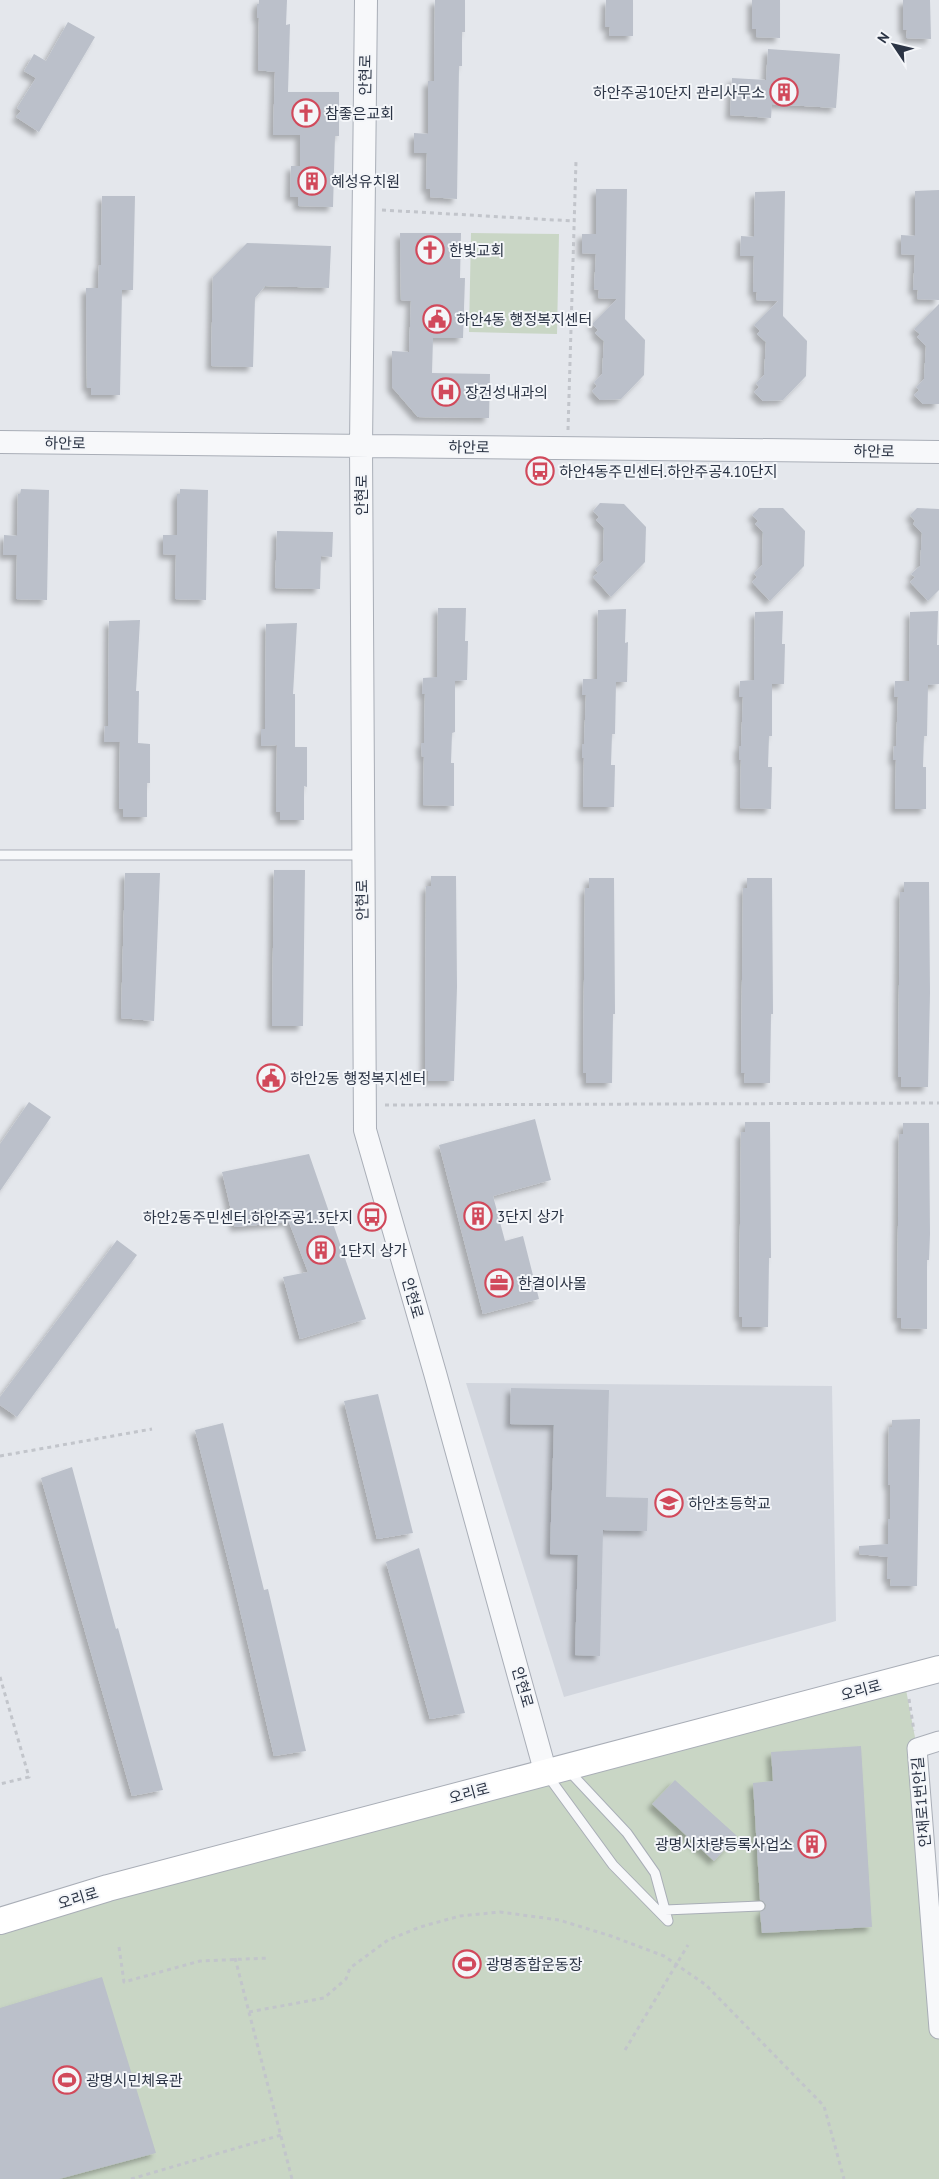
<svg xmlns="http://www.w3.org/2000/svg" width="939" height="2179" font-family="'PT Sans','Noto Sans KR',sans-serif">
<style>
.built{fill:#d2d6de}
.green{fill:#c9d6c5}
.building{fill:#bbc0ca;filter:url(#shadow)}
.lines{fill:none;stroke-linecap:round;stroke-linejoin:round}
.service-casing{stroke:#a9aeb7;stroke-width:11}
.minor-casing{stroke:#a9aeb7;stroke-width:21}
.tertiary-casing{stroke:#a9aeb7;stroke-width:24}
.secondary-casing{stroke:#a9aeb7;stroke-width:28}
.path{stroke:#c2c5cb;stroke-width:3;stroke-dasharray:4 4;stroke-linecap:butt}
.service{stroke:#f7f8fa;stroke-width:9}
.minor{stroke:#f7f8fa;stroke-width:19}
.tertiary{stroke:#f7f8fa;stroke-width:22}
.secondary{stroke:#fff;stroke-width:26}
.labels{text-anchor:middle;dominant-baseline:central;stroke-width:4;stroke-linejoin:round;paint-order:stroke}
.street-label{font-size:15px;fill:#2b3445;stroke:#f4f6f9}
.poi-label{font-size:15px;fill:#2b3445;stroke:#f4f6f9;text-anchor:start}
</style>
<defs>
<filter id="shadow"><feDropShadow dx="-4.5" dy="4.5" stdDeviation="2.5" flood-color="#0004"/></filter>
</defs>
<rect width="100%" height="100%" fill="#e4e7ec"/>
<path class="built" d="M466,1383L832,1386L836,1621L564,1697Z"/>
<path class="green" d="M471,233L559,234L557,334L469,332Z
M904,1679L917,1748L939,2029V2179H0V1921Z"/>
<path class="building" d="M259,0H287L286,25L290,24L288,92H339V136H335L333,207L298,206V197H290L291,166H300V135H273L275,72L258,70L259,18H257V4H259Z
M435,0H465V32H462V66H459L457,199L430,197V189H426L427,153H414V133L428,134V81H434Z
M606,0H633V36H609L610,27H605Z
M752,0H780V38L756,37V29H752Z
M903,0H930L931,39L906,38L907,30H903Z
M68,22L95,37L39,132L16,117L21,111L17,108L36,78L24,71L34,54L46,61Z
M768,49L840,54L836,108L772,104L771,118L730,115L732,78L766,80Z
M596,189H627L625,319L645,340L644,375L621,399L600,400L592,391L597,386L594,382L602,374L604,341L595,333L598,330L592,324L617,299L598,298L599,290L594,289L596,254L582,253V234H596Z
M939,190V300L917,299L918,290H913L915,255L901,254V235L915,236V191Z
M785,191L783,316L807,341L806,376L783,400L763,401L754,392L759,387L756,383L764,375L766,342L757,334L760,331L754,325L778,301L756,300L757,292H753L754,256H740L741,236L754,237L755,192Z
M102,196H135L133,290H122L120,395H91V388H87L86,288H98L99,265H101Z
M400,233H461L460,278H465L463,338H433L432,373L490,374L489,418L418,417L392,387V351L409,352L411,301L401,300Z
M247,243L331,246L329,288L265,286L255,298L253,367L211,366L213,277Z
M939,304V404H923L914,395L919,390L916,387L924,379L926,346L917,337L920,334L914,329Z
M21,489L49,490L47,600L16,599L17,555H3L4,535L17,536L18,494H20Z
M180,489L208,490L206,600L175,599L176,555L163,554V535H177V494H180Z
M600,503L624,504L646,527L645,562L611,597L593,577L598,573L595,569L603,561L604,528L596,520L599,517L593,511Z
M759,508H783L805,531L804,566L770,601L752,582L757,577L754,573L762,565L763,532L755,524L758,521L752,515Z
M917,508L939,509V590L928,601L910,582L915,577L911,574L920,566L922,533L913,524L915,521L910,515Z
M277,531L333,532L332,557L321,556L320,589L275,588Z
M438,608H466L465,641H468L467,680L455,681V732L452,733L451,763H454V806L423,805L424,757H422L421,743H424L425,694H422L423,678L437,677Z
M626,609L625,643L628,642L627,682H616L615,734H612L611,765H615L614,807H583L584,758H582V744H584L586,695H582L583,679H597L598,610Z
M783,611L782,644H785L784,684H772V736H769L768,767H772L771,809L740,808L741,760H739V746H741L743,697H739L740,681L754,680L755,612Z
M938,611L937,645H939V684L928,685L927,736H924L923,767H926V809H895L896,760H893L894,746H896L898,697H894L895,681H909L910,612Z
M140,620L136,691H139L138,743L150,744V783H147V817H123V809L119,808L120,742H104L105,726H108L109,621Z
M297,623L293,694H295V747H307V787L304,786V820H280V812H276L277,745L261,746V729H265L266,624Z
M274,870H305L303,1026H272Z
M125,873H160L154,1021L121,1018Z
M431,876H456L457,987L454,1081H428V1071H425L426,886H431Z
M589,878H614L615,1014H613L612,1083H586V1073H583L585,888H589Z
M747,878H772L773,1014H771L770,1083H744L745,1073H741L743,888H747Z
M904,882H929L930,993L928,1087H901V1077H898L900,892H904Z
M29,1102L51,1117L0,1191V1144Z
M535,1119L551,1180L493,1196L505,1241L523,1236L539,1299L483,1314L439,1145Z
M745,1122H770L771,1258H769L768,1327H742V1317H739L741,1132H745Z
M903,1123H929L930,1234L929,1260H927V1329L901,1328V1318H897L899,1134H903Z
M309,1154L366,1319L300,1339L283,1277L308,1272L289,1222L235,1227L222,1172Z
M117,1240L137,1255L17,1417L0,1405V1397Z
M511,1388L609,1390L606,1497L648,1498L647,1531L603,1530L600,1656L575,1655L578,1555L550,1554L554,1425L510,1424Z
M378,1394L413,1533L377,1539L344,1401Z
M920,1419L917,1586H890L891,1579H887L888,1557L859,1554V1546L888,1544V1519H890V1484L888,1485L889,1427H892V1420Z
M223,1423L264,1590L268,1589L306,1751L274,1756L235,1589L195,1430Z
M72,1467L116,1629L118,1628L163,1790L132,1796L41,1478Z
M419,1548L465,1713L430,1719L386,1562Z
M861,1746L872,1927L762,1933L760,1912L765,1909L766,1905L763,1901L760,1900L753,1783L773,1781L771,1752Z
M675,1780L737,1836L714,1861L652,1804Z
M102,1977L156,2153L59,2179H0V2008Z"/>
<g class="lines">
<g class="service-casing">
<path id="service" d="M0,855H362
M568,1770L627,1833L655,1873L668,1921
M548,1776L613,1865L668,1921
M665,1910L760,1906"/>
</g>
<g class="minor-casing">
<path id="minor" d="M939,1741L917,1748L939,2029"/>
</g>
<g class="tertiary-casing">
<path id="tertiary" d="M366,0L361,446L365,1130L435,1373L546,1774
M0,442L939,452"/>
</g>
<g class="secondary-casing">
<path id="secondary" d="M0,1921L108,1888L939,1669"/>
</g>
<path class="path" d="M382,210L573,221
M568,430L576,161
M385,1105L939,1103
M0,1456L152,1429
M0,1677L29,1777L0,1784
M909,1699L914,1731
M119,1947L124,1982L200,1961L269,1958
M235,1958L292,2179
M249,2012L324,1998L346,1979L350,1968L388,1940L420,1927L460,1916L500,1912L559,1920L611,1936L664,1956L706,1985L824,2106L844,2179
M625,2050L688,1945
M131,2179L281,2135"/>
<use href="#service" class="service"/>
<use href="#minor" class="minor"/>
<use href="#tertiary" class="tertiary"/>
<use href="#secondary" class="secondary"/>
</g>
<defs>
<g id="building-ring" transform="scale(1.4375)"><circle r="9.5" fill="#f4f6f9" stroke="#d1495b" stroke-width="1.5"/><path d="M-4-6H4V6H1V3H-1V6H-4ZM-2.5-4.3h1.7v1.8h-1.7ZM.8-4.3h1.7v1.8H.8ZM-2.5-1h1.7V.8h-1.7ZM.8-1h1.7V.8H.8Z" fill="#d1495b"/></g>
<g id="church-ring" transform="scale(1.4375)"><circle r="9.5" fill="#f4f6f9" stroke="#d1495b" stroke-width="1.5"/><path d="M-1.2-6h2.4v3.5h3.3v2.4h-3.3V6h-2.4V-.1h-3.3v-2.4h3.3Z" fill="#d1495b"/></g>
<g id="civic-ring" transform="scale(1.4375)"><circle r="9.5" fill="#f4f6f9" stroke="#d1495b" stroke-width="1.5"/><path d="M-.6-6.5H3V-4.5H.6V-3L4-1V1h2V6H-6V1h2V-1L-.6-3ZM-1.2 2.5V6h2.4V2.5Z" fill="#d1495b"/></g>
<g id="hospital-ring" transform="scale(1.4375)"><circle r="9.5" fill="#f4f6f9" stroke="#d1495b" stroke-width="1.5"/><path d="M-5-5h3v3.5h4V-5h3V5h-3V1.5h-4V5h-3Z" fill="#d1495b"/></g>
<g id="bus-ring" transform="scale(1.4375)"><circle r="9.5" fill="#f4f6f9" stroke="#d1495b" stroke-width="1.5"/><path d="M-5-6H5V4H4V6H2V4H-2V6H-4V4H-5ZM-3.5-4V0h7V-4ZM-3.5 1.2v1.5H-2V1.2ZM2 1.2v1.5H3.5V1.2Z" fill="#d1495b"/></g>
<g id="office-ring" transform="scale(1.4375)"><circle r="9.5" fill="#f4f6f9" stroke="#d1495b" stroke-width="1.5"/><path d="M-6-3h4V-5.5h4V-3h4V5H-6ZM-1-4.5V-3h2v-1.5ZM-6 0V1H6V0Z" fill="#d1495b"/></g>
<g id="school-ring" transform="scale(1.4375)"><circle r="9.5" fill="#f4f6f9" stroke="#d1495b" stroke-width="1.5"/><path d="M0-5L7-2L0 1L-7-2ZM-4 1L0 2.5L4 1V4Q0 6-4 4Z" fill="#d1495b"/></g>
<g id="stadium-ring" transform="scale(1.4375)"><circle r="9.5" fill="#f4f6f9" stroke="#d1495b" stroke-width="1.5"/><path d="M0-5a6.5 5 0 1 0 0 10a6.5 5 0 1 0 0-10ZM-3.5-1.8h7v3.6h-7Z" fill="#d1495b"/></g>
</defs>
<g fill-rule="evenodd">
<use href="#building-ring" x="784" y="92"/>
<use href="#church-ring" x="306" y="113"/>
<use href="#building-ring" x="312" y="181"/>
<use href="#church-ring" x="430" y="250"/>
<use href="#civic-ring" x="437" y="319"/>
<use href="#hospital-ring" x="446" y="392"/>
<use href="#bus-ring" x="540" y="471"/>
<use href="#civic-ring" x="271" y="1078"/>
<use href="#building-ring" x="478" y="1216"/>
<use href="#bus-ring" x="372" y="1217"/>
<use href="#building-ring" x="321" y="1250"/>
<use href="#office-ring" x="499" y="1283"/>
<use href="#school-ring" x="669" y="1503"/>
<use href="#building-ring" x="812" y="1844"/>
<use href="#stadium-ring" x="467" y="1964"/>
<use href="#stadium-ring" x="67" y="2080"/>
</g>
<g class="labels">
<g class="street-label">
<text transform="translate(365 75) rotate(-89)">안현로</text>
<text transform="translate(65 443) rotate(1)">하안로</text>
<text transform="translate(469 447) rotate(1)">하안로</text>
<text transform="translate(874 451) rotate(1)">하안로</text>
<text transform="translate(361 495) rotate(-90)">안현로</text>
<text transform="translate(362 900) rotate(-91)">안현로</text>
<text transform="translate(413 1298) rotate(74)">안현로</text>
<text transform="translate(523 1687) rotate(74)">안현로</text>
<text transform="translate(861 1690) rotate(-15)">오리로</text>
<text transform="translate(469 1793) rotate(-15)">오리로</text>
<text transform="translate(921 1802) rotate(-95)">안재로1번안길</text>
<text transform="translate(78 1898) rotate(-17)">오리로</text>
</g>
<g class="poi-label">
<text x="765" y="92" text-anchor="end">하안주공10단지 관리사무소</text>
<text x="325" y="113">참좋은교회</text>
<text x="331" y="181">혜성유치원</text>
<text x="449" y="250">한빛교회</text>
<text x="456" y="319">하안4동 행정복지센터</text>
<text x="465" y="392">장건성내과의</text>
<text x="559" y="471">하안4동주민센터.하안주공4.10단지</text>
<text x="290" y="1078">하안2동 행정복지센터</text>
<text x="497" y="1216">3단지 상가</text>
<text x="353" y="1217" text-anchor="end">하안2동주민센터.하안주공1.3단지</text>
<text x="340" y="1250">1단지 상가</text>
<text x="518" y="1283">한결이사몰</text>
<text x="688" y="1503">하안초등학교</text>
<text x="793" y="1844" text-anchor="end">광명시차량등록사업소</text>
<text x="486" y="1964">광명종합운동장</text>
<text x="86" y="2080">광명시민체육관</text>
</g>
</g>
<g transform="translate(894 45) rotate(305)" stroke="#f4f6f9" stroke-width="4" paint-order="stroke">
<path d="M0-4L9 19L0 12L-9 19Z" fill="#2b3445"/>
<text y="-8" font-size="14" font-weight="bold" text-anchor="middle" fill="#2b3445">N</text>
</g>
</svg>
